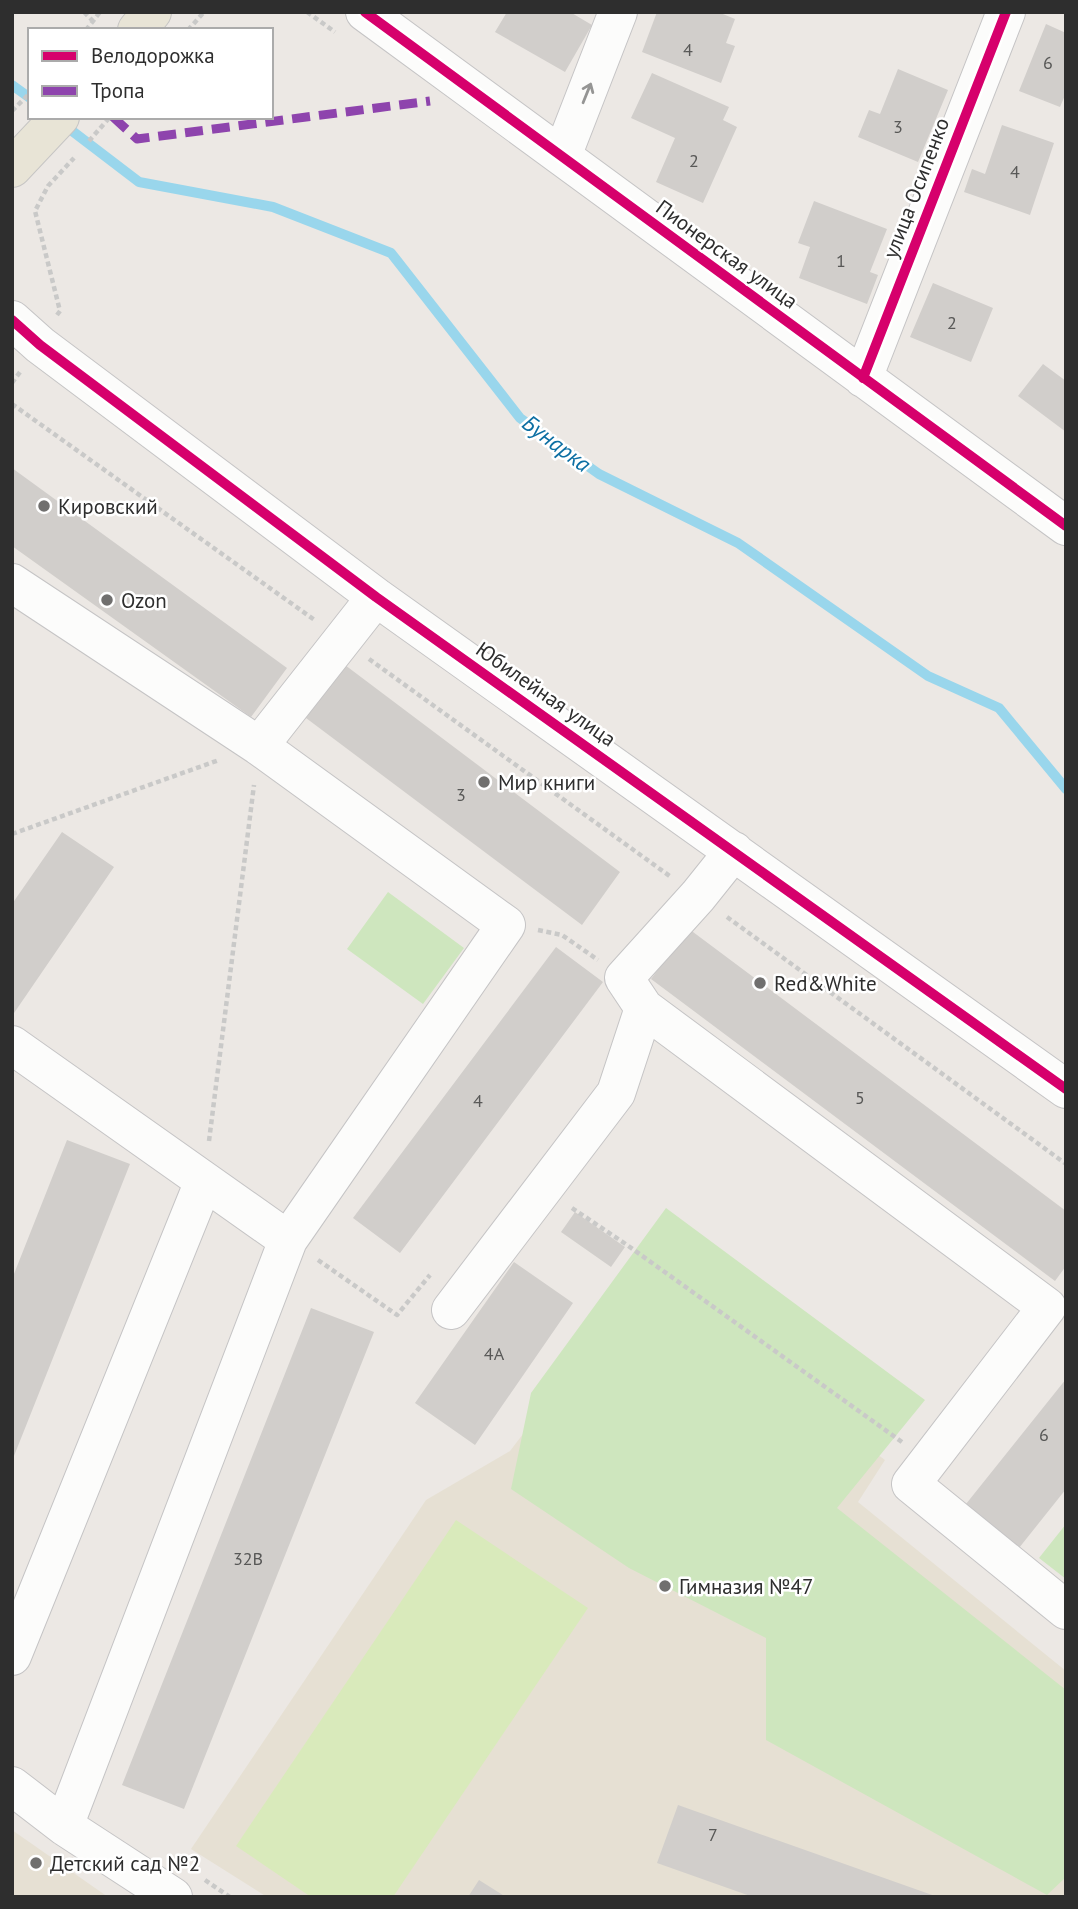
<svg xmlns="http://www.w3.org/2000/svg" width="1078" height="1909" font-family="'PT Sans',sans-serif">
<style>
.education{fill:#e6e0d3}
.green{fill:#cee6be}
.pitch{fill:#d9eabb}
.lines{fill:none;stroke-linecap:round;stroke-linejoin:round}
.stream{stroke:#99d6ec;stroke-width:10}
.building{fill:#d1cecb}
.minor-casing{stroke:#c5c4c5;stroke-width:40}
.major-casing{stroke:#c6c5c4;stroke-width:40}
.path{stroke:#c9c9c8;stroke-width:4.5;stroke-dasharray:5 3.5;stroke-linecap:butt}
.minor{stroke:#fcfcfb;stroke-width:38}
.major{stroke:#e8e4d6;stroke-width:38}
.quiet{stroke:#8e44ad;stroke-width:9;stroke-dasharray:18 9;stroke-linecap:butt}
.cycleway-casing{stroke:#fff;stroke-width:15}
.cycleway{stroke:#d6006c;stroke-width:10}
.oneway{stroke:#959594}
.poi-dot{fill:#706f6e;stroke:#fff;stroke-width:2.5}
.labels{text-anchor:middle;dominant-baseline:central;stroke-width:5;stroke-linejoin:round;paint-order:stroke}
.number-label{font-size:18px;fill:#585857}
.street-label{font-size:21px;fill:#2e2e2e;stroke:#fff}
.poi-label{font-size:21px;fill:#2e2e2e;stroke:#fff;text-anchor:start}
.water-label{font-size:23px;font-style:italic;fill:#0d6fa3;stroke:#fff}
</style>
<rect width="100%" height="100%" fill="#ece8e4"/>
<path class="education" d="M642,1278L885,1460L858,1502L1066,1671V1897H267L191,1849L426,1500L510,1451Z
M12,1830L108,1897H12Z"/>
<path class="green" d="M388,892L464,948L423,1004L347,949Z
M666,1208L925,1400L837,1508L1066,1690V1877L1047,1895L766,1740V1638L629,1568L511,1489L531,1393Z
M1066,1524V1579L1039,1558Z"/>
<path class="pitch" d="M456,1520L588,1608L393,1897H311L236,1846Z"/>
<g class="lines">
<path class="stream" d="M12,85L30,98
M63,124L139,182L273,207L391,253L520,418L599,474L738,543L928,676L999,708L1066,789"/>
</g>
<path class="building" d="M507,12H570L592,25L565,72L495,32Z
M657,12H718L735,19L726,43L735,46L721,83L642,52Z
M1046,24L1066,33V93L1060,107L1019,91Z
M898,69L948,90L918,162L858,137L869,110L880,114Z
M652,73L729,107L723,120L737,127L703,203L656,182L675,138L631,118Z
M1002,125L1054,143L1030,215L964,192L972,169L985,174Z
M814,201L887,229L870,272L878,275L867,304L799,278L810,247L798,243Z
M933,283L993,308L971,362L910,337Z
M1043,364L1066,381V432L1018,396Z
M12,468L287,668L251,717L12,546Z
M341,662L620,872L582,925L302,715Z
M62,832L114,867L12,1016V904Z
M689,929L1066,1211V1266L1055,1281L651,979Z
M556,947L603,982L400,1253L353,1218Z
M67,1140L130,1164L12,1461V1279Z
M575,1212L625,1247L611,1267L561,1232Z
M514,1262L573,1303L475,1445L415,1403Z
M311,1308L374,1332L184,1809L122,1785Z
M1066,1379V1489L1015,1553L962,1509Z
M678,1805L935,1896V1897H753L657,1863Z
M479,1880L506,1897H468Z"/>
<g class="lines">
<g class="minor-casing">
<path id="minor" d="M365,12L1066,526
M562,156L618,12
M12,320L40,345L376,597L1066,1089
M863,378L1006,12
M12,583L259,746L506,925L288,1240L12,1045
M259,746L376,597
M734,851L698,896L624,978L644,1008L1047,1307L911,1484L1066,1610
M451,1310L616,1093L644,1008
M12,1656L204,1181
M12,1786L64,1826L173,1897
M64,1826L288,1240"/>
</g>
<g class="major-casing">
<path id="major" d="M137,30L152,12
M12,168L60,117"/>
</g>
<path class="path" d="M84,12L93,21
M307,12L335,32
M86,30L100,12
M188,30L204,12
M12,111L30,93
M89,141L110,117
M57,315L60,311L35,211L48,186L74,158
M12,383L20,372
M12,404L316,621
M369,659L671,877
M12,834L219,760
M727,917L1066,1164
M538,930L562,935L598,960
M209,1141L254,785
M572,1208L627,1245L902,1442
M318,1260L397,1315L430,1275
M205,1880L230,1897"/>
<use href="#minor" class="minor"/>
<use href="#major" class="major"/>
<path class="quiet" d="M113,117L137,139L430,101"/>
<g class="cycleway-casing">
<path id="cycleway" d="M365,12L1066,526
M12,320L40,345L376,597L1066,1089
M863,378L1006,12"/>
</g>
<use href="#cycleway" class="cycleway"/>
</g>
<defs><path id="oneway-shaft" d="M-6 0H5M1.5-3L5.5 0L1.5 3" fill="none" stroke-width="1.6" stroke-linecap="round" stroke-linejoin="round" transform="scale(1.75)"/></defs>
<use class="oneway" href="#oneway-shaft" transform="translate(587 93) rotate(-68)"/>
<g class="poi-dot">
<circle cx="44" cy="506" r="7"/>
<circle cx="107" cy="600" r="7"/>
<circle cx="484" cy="782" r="7"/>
<circle cx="760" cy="983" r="7"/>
<circle cx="665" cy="1586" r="7"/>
<circle cx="36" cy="1863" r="7"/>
</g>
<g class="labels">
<g class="number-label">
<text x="688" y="49">4</text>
<text x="1048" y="62">6</text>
<text x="898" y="126">3</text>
<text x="694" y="160">2</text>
<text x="1015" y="171">4</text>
<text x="841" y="260">1</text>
<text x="952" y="322">2</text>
<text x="461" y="794">3</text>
<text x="860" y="1097">5</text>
<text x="478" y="1100">4</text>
<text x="494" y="1353">4А</text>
<text x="1044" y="1434">6</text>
<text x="248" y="1558">32В</text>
<text x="713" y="1834">7</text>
</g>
<g class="street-label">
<text transform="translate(916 188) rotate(-69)">улица Осипенко</text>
<text transform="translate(727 254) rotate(36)">Пионерская улица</text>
<text transform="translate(546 694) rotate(35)">Юбилейная улица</text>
</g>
<g class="poi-label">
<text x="58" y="506">Кировский</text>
<text x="121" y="600">Ozon</text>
<text x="498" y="782">Мир книги</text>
<text x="774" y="983">Red&amp;White</text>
<text x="679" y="1586">Гимназия №47</text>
<text x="50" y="1863">Детский сад №2</text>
</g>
<g class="water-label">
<text transform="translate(557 443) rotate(37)">Бунарка</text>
</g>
</g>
<rect width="1078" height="1909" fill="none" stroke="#2e2e2e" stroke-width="28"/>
<rect x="28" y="28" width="245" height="91" fill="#ffffff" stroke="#ababab" stroke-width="2"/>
<rect x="42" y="51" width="35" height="10" fill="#d6006c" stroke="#ababab" stroke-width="2"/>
<text x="91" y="63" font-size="21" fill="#2e2e2e">Велодорожка</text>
<rect x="42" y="86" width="35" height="10" fill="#8e44ad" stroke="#ababab" stroke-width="2"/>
<text x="91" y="98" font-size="21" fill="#2e2e2e">Тропа</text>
</svg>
